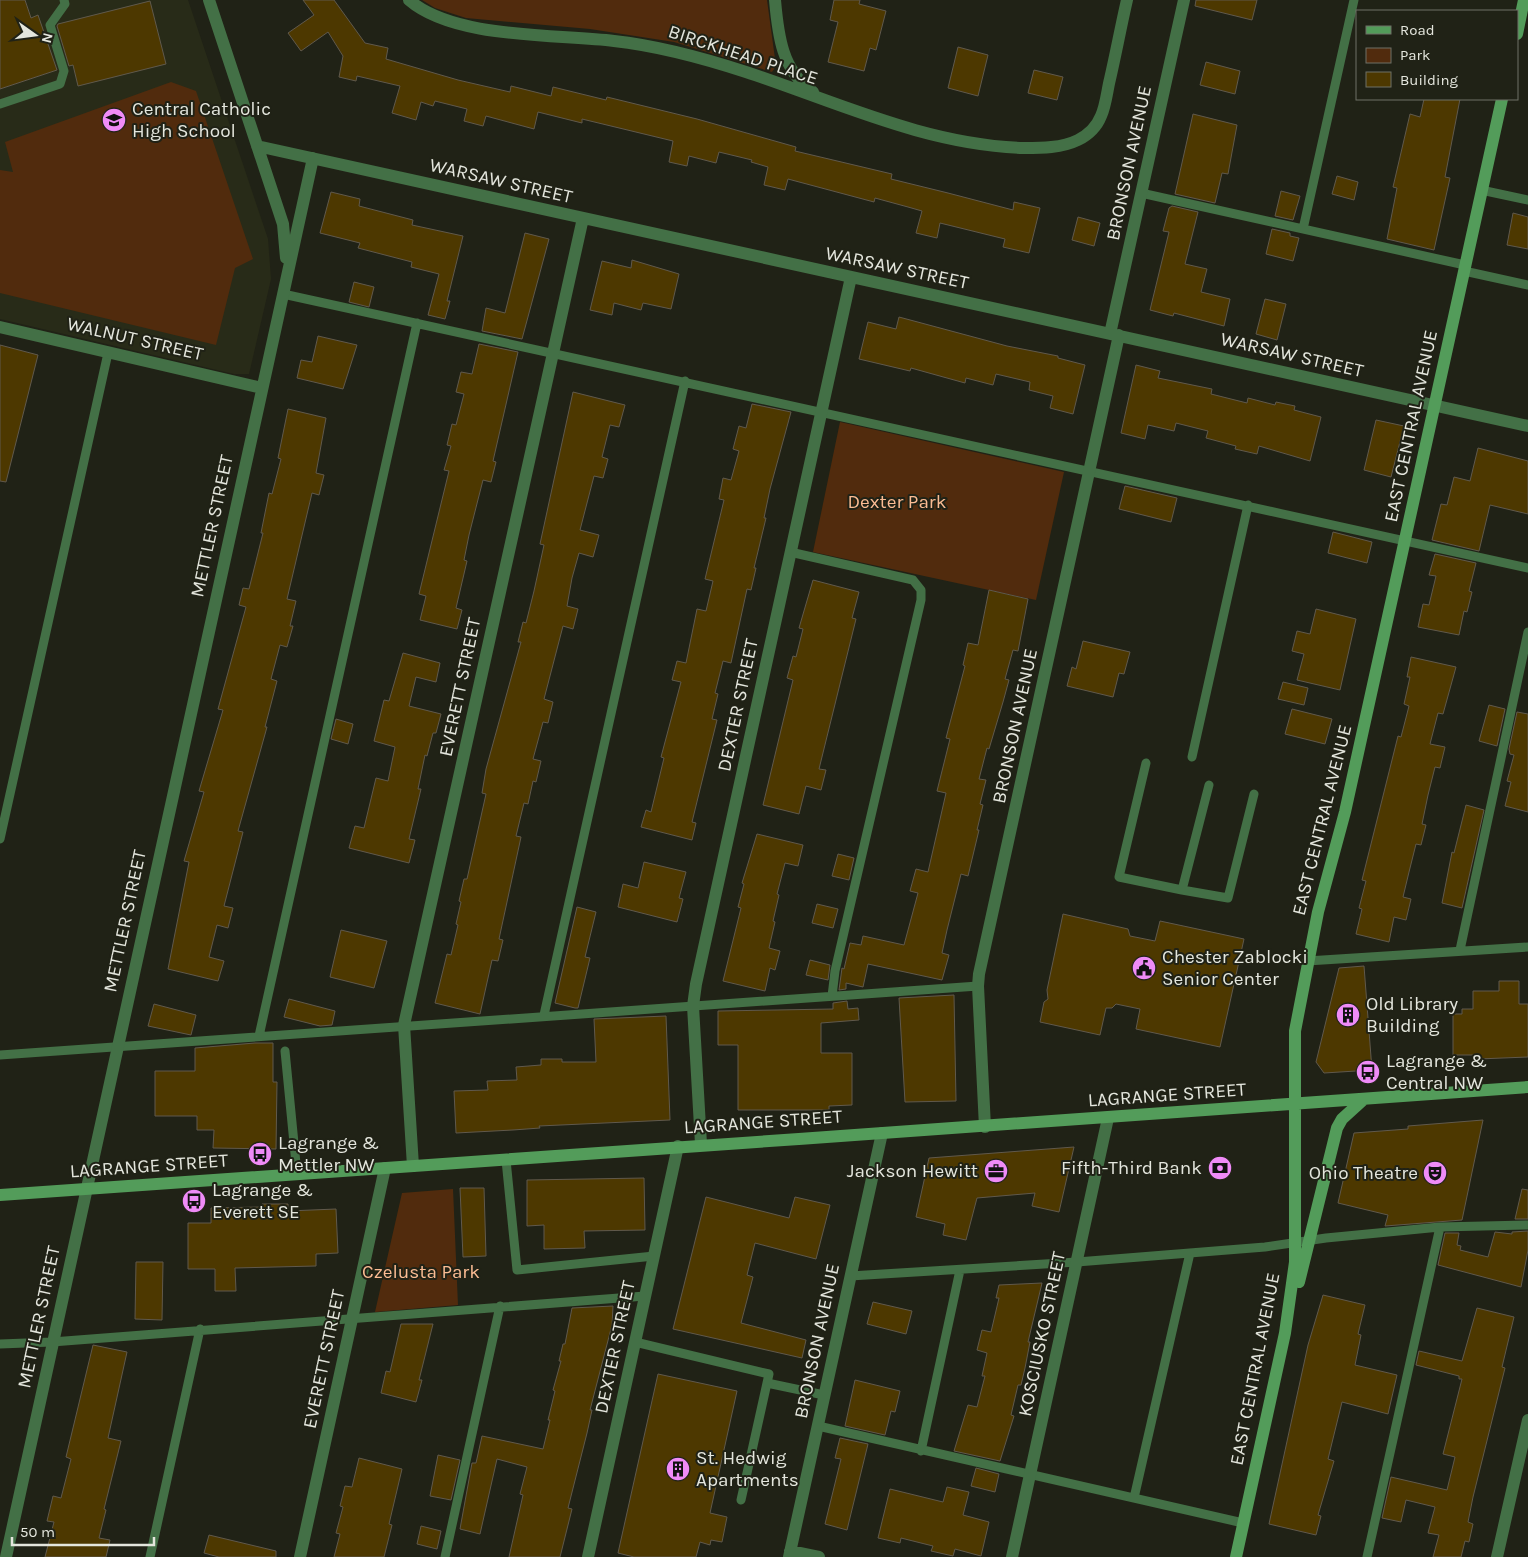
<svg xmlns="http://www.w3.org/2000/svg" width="1528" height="1557" font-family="Karla,sans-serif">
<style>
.built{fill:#282b18}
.green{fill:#512b0d}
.building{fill:#4d3800;stroke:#60594c}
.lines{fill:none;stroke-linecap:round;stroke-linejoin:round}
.lane{stroke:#437046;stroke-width:9}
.street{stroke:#437046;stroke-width:12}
.secondary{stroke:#539c5a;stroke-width:12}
.labels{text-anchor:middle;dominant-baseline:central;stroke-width:4;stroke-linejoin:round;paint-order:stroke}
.street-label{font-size:19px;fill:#e4e6dd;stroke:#202216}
.poi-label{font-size:19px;fill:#e4e6dd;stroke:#202216;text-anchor:start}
.park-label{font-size:19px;fill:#fbbc93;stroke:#202216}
</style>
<rect width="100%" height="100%" fill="#202216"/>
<path class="built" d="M0,0H188L268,239L271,279L249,374H234L0,319Z"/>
<path class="green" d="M422,0H767L776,66L772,72L674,42L590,29L466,18L435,8Z
M171,82L196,91L253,259L235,268L216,345L0,293V170L13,172L5,142Z
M840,422L1064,472L1036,600L813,552Z
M453,1189L458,1305L375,1312L402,1193Z"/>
<path class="building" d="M0,0H25L31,18L38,15L57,70L0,89Z
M303,0H334L365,43L388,48L386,59L458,80L510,92L511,86L551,96L553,87L606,100L607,97L697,119L796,147L795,151L892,174L891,179L948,193L1013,210L1014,202L1040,208L1029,253L1003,247L1005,239L940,223L937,238L916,233L922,211L908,207L875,198L874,202L788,179L785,190L764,185L768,167L751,162L752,160L719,152L716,163L689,156L687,166L669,162L673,141L582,119V123L538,112L534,129L486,116L483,126L464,121L467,109L435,101L433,106L421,102L416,120L392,113L400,86L357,76L356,81L339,77L343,56L328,32L301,51L288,33L314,15Z
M834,0H860L859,4L886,11L876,50L870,48L864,71L828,62L838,22L830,20Z
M1196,0H1257L1252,20L1195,6Z
M150,1L166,64L78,86L73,65L69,66L57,26L58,24Z
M958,47L988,55L978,96L948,88Z
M1206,62L1240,71L1235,94L1200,85Z
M1034,70L1063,77L1057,100L1028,93Z
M1424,99H1460L1445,177L1450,178L1434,250L1387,239L1397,188L1393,187L1410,114L1420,117Z
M1193,114L1237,125L1228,174L1222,173L1215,203L1175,194Z
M1337,176L1358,182L1354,200L1332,194Z
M1281,191L1300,196L1293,220L1275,216Z
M331,192L360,199L359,206L413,220L412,225L463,236L447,301H450L445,319L428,315L439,274L411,267L412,262L358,248L360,243L320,233Z
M1172,206L1198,212L1185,264L1207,269L1201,292L1230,299L1224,326L1174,313L1173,316L1150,310L1169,232L1163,231L1169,208Z
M1513,213L1528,217V249L1507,245Z
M1078,217L1100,223L1094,246L1072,240Z
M1272,229L1290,233V236L1299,238L1293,261L1266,254Z
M525,233L549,239L522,339L482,331L486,308L505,313Z
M632,260L679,274L671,309L643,303L641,310L614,303L612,315L590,310L602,261L631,268Z
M354,282L374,287L369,307L349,302Z
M1265,299L1286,304L1277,340L1256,334Z
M899,317L1007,346L1058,356V358L1085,365L1073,414L1050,408L1053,396L1029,390L1030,382L996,374L993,385L966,378L965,383L911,368L910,371L859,359L868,322L896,329Z
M318,336L357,345L343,389L297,378L301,360L312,362Z
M479,344L518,352L493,461L496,462L491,482L483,480L469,535L464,560L467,561L456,608L462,610L457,629L420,620L426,596L419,594L449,471L444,470L451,446L447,445L452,424L456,425L464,394L456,392L461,372L472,374Z
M0,345L38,355L6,482L0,481Z
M1136,365L1160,371L1158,378L1212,389L1211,394L1247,403L1248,398L1275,405L1276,402L1295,406L1294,410L1321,417L1310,461L1259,446L1257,454L1235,449L1236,446L1206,438L1208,431L1176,423L1174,431L1148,425L1145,439L1121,433Z
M573,392L625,405L619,427L610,425L602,457L608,459L603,478L594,476L580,530L599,535L593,557L579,553L572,578L567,606L578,609L573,629L563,626L544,699L553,702L548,723L543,722L533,759L541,761L536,782L533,781L528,804L524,803L516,836L521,837L499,939L503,940L498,961L492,960L480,1014L435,1003L447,954L451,955L458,925L456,924L461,902L459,901L464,879H467L486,794L482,793L486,769L521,642H518L523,622L526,623L534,591L544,545L540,544Z
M752,404L791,412L770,489L764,518H766L754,568H756L751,590L747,589L731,663L723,661L715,693L718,694L712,719L717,720L692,822L696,823L692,840L641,827L646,810L651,812L664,758L661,757L681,682L672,680L677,661L686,663L697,609L706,611L713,581L705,579L724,500L719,499L723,478L731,480L739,451L733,449L739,426L746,428Z
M288,409L326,418L316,473L324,475L319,495L312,493L287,599L296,601L290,626H293L287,647L280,645L271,679L277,681L265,727H267L238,831L243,832L224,906L233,908L228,928L217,925L209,957L224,961L218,981L168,969L189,862L184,861L204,792L199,791L223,710L218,709L246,607L239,605L243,588L249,589L263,533H261L269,493L272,494L281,459L278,458Z
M1376,420L1404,426L1391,477L1364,470Z
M1478,448L1528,461V514L1490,505L1479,551L1432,540L1441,504L1447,505L1454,477L1470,481Z
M1125,486L1177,498L1171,522L1119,509Z
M1333,532L1372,542L1367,563L1328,553Z
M1435,554L1476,563L1469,591L1472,592L1467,612L1464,611L1459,635L1418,627L1423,604L1429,605L1436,576L1429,575Z
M813,580L859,592L852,618L856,619L819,769L826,770L821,790L806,786L799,814L763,805L793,680L787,678L793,656L796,657L803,629L799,628Z
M989,590L1028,599L1018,651L1013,650L1005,679L1009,680L1003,702L989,749L987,748L979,779L986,780L980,804L983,805L977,830H979L968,876L961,874L947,930L942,953L949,955L942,980L868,964L863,987L846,983V989L839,990L842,968L844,969L850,943L861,945L863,936L904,945L918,893L910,891L916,869L928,872L946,793L937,791L950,739L946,738L965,666L963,665L968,643L978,645Z
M1316,609L1356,619L1340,690L1297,680L1304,654L1292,651L1297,631L1310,634Z
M1083,641L1130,652L1124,674L1119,673L1113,697L1067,686L1072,667L1076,669Z
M403,653L440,663L436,682L416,677L409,706L441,714L436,733H433L427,756L425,755L418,789H421L409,839L415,840L409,863L349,848L355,826L364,828L376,778L388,781L395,747L374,741L384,700L389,701Z
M1411,657L1456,667L1443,714L1438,713L1430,744L1445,747L1440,768L1435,767L1428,795L1422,824L1426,825L1421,845L1416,844L1409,872L1403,897L1411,899L1406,920L1394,917L1389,942L1356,934L1362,909L1359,908L1366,881L1362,880L1398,736L1401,737L1409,706L1404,704L1410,677H1407Z
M1283,682L1308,688L1304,705L1278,699Z
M1489,705L1505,709L1497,746L1479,741Z
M1292,709L1332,719L1325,744L1285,734Z
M1517,712L1528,714V812L1505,806L1511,782L1507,781L1514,755L1510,754L1509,749Z
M336,719L353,724L348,744L331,739Z
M1466,805L1484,810L1462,908L1442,903L1452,852L1454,853Z
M757,834L803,845L798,866L785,863L777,894L779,895L773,921L775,922L769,948L780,951L775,970L770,968L765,991L723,981L741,908L738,907L744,884L742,883Z
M838,854L854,858L849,880L832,876Z
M644,862L686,872L679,898L683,899L677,922L618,907L623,884L638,888Z
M817,904L838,909L833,928L812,923Z
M577,907L596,912L585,957L590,958L578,1008H575L555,1003Z
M1063,914L1128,929L1130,936L1155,941L1160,921L1244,939L1220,1047L1136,1029L1140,1009L1116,1004L1112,1008H1106L1100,1035L1040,1022L1044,1002L1048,999L1047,990Z
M341,930L387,941L374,988L330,977Z
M810,960L830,965L828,980L806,975Z
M1364,966L1372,1070L1324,1073L1316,1062L1339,968Z
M1499,981H1519V1004H1528V1057L1478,1059L1477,1055H1453V1014H1462V1009H1473V991H1499Z
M954,995L956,1101L905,1102L899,998Z
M289,999L335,1011L332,1025L320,1026L284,1017Z
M847,1001L848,1009L858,1008L859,1020L821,1023V1053H852V1105L829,1106V1110H738V1045H718V1011L833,1009V1003Z
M154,1004L196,1015L191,1035L148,1026Z
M666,1016L670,1120L539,1126L540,1128L513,1130L456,1133L454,1091L488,1090L487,1081L517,1080L516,1067L541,1065V1059H562V1062H596L594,1019Z
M255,1043H273V1082H277L276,1149L213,1148L214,1130H197V1116H155V1071H195V1048Z
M1483,1120L1462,1220L1385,1226L1388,1215L1338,1203L1354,1133L1408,1129V1126Z
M1074,1147L1059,1212L1032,1206L1035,1193L977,1198L966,1240L943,1235L945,1224L916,1217L929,1158Z
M644,1178L645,1230L584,1231L585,1248L544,1249V1225L527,1226V1180Z
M460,1188H484L486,1256L463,1257Z
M1522,1189L1528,1190V1219H1515Z
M706,1197L789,1218L795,1197L830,1205L816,1259L755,1243L747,1275L753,1277L741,1323L806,1340L802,1358L673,1329Z
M262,1204H288V1211L336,1209L338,1253L316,1254V1266L235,1268L236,1291H215V1269H188V1223H211V1208L261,1207Z
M1528,1231V1250L1521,1287L1438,1265L1445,1233H1459L1457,1245L1461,1246L1460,1250L1488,1257L1495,1232L1512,1234V1232Z
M136,1262H163L162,1320L135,1319Z
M1042,1283L1028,1342H1030L1025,1368L1021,1385H1018L1011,1415L1014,1416L1000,1461L954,1451L968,1405L977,1407L985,1376H982L987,1353L977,1350L982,1330L991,1332L999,1298H996L999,1285Z
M1323,1295L1365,1305L1358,1334L1361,1335L1355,1365L1397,1375L1388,1414L1342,1402L1328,1459L1334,1461L1318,1515L1321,1516L1316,1535L1269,1524L1308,1345Z
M873,1302L912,1311L906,1334L867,1324Z
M613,1306L612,1325L590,1410H592L587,1433L568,1508L572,1509L560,1557H509L523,1495L520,1494L527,1467L497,1459L480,1534L460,1529L472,1463H476L482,1436L543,1449L550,1420H548L555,1391L553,1390L561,1361H559L563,1344H565L572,1308Z
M1477,1308L1514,1317L1502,1367L1505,1368L1473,1497L1468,1522L1473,1524L1469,1542L1465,1541L1461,1557H1433L1439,1535L1428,1533L1435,1507L1406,1500L1401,1522L1382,1518L1391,1477L1447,1490L1455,1457L1443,1454L1462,1379H1459V1376L1416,1365L1419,1351L1462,1361Z
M401,1324H433L419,1380H422L416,1402L381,1393L386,1371L390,1372Z
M93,1345L127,1352L108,1438L121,1441L104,1509L106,1510L99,1538L110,1540L106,1557H45L54,1522L47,1521L53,1496L61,1498L71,1459L66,1457Z
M658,1374L737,1391L710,1513L727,1517L722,1542L711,1540L710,1545L700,1542L696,1557H634L618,1553Z
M855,1380L900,1391L895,1412L891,1411L885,1435L845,1426Z
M840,1438L868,1444L847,1530L825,1524L841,1459L835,1458Z
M438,1455L460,1460L451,1500L430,1496Z
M359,1458L402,1469L389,1524L392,1525L384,1557H334L340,1534L336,1533L343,1507L340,1506L345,1486L352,1487Z
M976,1468L999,1474L995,1492L971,1486Z
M947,1487L969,1492L963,1515L989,1522L981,1556L955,1549L953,1556L931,1551L933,1546L901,1538L900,1543L878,1538L890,1489L943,1502Z
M421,1526L441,1531L437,1549L417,1544Z
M209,1535L276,1551V1557H219L204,1553Z"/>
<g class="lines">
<path class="lane" d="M0,104L60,84L64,71L50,25L65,4L64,0
M1481,190L1528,200
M1141,193L1465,265
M1303,229L1354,0
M1464,271L1528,285
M283,294L1528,568
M790,552L913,580L921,590V600L835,971L832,996
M1192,757L1248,505
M1146,763L1119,877L1182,890L1209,785
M0,839L108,353
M1182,890L1228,898L1254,794
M1460,950L1528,632
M1307,961L1528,947
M544,1015L685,381
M259,1036L417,323
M285,1051L297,1174
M0,1055L978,986
M506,1160L517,1270L654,1256
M850,1276L1077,1262L1265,1247L1326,1238L1440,1227L1528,1225
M635,1342L769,1374L767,1383
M0,1344L52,1342L645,1296
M818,1426L1243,1523
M921,1451L960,1270
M1134,1498L1190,1253
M741,1500L767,1383L824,1395
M150,1557L200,1329
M445,1557L500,1306
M1367,1557L1440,1227"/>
<path class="street" d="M209,0L283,224L286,258
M409,0C454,39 555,34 614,41C660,46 703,58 746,72C837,102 926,145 1024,148C1041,148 1062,148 1078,140C1088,135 1097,126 1101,116C1106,105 1107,91 1110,79C1116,53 1121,26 1127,0
M775,0C778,35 782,71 813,92
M257,146L1528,426
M0,327L262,388
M1110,334L1184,0
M985,1127L978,986L979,974L1119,335
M701,1144L693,1006L696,984L851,277
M413,1166L404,1025L583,218
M790,1551L819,1557
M6,1557L313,158
M300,1557L385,1168
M588,1557L678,1146
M789,1557L882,1133
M1012,1557L1108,1118
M1497,1557L1528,1420"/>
<path class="secondary" d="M1517,34L1524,0
M0,1195C509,1158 1019,1125 1528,1087
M1299,1282L1337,1128L1342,1119L1364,1099
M1236,1557L1285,1333L1295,1262V1031L1318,912L1345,812L1502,99"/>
</g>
<defs>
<g id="school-disc" transform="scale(1.25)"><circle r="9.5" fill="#ef8bf7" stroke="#202216"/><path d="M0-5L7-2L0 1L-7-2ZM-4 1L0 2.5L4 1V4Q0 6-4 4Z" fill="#111"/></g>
<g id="civic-disc" transform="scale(1.25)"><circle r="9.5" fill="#ef8bf7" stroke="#202216"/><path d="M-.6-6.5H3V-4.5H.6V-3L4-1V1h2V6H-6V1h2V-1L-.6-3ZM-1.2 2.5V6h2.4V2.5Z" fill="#111"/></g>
<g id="building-disc" transform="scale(1.25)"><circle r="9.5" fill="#ef8bf7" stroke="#202216"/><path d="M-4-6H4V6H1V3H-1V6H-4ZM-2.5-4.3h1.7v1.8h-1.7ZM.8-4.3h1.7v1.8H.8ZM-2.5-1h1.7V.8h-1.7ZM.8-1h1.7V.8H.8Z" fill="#111"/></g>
<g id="bus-disc" transform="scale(1.25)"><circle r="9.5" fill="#ef8bf7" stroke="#202216"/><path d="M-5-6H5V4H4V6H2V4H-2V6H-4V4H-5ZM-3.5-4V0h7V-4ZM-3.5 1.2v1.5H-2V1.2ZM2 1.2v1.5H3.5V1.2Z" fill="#111"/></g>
<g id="bank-disc" transform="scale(1.25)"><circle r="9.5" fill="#ef8bf7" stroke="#202216"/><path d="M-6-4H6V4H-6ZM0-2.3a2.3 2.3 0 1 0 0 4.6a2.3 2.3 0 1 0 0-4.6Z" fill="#111"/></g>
<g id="office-disc" transform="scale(1.25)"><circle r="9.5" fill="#ef8bf7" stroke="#202216"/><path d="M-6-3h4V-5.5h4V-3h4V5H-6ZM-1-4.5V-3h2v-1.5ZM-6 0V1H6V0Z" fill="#111"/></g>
<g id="theatre-disc" transform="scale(1.25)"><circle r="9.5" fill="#ef8bf7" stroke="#202216"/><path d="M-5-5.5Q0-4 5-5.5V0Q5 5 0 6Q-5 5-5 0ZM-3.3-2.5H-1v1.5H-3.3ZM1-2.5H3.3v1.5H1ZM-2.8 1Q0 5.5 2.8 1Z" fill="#111"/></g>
</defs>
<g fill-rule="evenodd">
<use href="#school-disc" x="114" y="120"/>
<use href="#civic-disc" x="1144" y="968"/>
<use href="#building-disc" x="1348" y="1015"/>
<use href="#bus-disc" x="1368" y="1072"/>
<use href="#bus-disc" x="260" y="1154"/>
<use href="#bank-disc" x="1220" y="1168"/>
<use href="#office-disc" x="996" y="1171"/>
<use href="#theatre-disc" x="1435" y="1173"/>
<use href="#bus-disc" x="194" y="1201"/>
<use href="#building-disc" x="678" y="1469"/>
</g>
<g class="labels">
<g class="street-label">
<text transform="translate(743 55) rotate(18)">BIRCKHEAD PLACE</text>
<text transform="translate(1129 163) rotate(-78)">BRONSON AVENUE</text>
<text transform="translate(501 181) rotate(13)">WARSAW STREET</text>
<text transform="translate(897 268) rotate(12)">WARSAW STREET</text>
<text transform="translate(135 339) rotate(13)">WALNUT STREET</text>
<text transform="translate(1292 355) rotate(13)">WARSAW STREET</text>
<text transform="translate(1411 426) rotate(-78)">EAST CENTRAL AVENUE</text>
<text transform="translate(212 526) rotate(-78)">METTLER STREET</text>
<text transform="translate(460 687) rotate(-78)">EVERETT STREET</text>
<text transform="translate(738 705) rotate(-78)">DEXTER STREET</text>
<text transform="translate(1015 726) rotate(-78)">BRONSON AVENUE</text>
<text transform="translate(1322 820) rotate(-76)">EAST CENTRAL AVENUE</text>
<text transform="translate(125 921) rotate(-78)">METTLER STREET</text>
<text transform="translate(1167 1095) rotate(-4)">LAGRANGE STREET</text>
<text transform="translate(763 1122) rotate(-4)">LAGRANGE STREET</text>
<text transform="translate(149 1166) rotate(-4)">LAGRANGE STREET</text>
<text transform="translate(39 1317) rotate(-78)">METTLER STREET</text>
<text transform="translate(1042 1334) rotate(-78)">KOSCIUSKO STREET</text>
<text transform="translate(817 1341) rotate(-78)">BRONSON AVENUE</text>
<text transform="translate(615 1347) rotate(-78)">DEXTER STREET</text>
<text transform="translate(324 1359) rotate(-78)">EVERETT STREET</text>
<text transform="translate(1255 1369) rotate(-79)">EAST CENTRAL AVENUE</text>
</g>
<g class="poi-label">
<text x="132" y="109">Central Catholic<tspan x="132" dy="22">High School</tspan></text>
<text x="1162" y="957">Chester Zablocki<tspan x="1162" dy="22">Senior Center</tspan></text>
<text x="1366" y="1004">Old Library<tspan x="1366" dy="22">Building</tspan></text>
<text x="1386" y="1061">Lagrange &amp;<tspan x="1386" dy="22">Central NW</tspan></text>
<text x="278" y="1143">Lagrange &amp;<tspan x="278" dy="22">Mettler NW</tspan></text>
<text x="1202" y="1168" text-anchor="end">Fifth-Third Bank</text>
<text x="978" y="1171" text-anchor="end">Jackson Hewitt</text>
<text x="1418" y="1173" text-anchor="end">Ohio Theatre</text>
<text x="212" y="1190">Lagrange &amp;<tspan x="212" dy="22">Everett SE</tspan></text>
<text x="696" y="1458">St. Hedwig<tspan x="696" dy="22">Apartments</tspan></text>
</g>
<g class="park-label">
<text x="897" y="502">Dexter Park</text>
<text x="421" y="1272">Czelusta Park</text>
</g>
</g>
<rect x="1356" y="10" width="162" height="90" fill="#202216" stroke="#6e7066"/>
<rect x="1366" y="26" width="25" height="8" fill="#539c5a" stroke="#6e7066"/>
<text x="1400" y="35" font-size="15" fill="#e4e6dd">Road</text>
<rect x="1366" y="48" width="25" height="15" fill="#512b0d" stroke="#6e7066"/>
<text x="1400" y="60" font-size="15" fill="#e4e6dd">Park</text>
<rect x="1366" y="72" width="25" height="15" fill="#4d3800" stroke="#6e7066"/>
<text x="1400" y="85" font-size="15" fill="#e4e6dd">Building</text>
<g transform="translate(35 35) rotate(104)" stroke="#202216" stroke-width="4" paint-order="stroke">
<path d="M0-4L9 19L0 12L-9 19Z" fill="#e4e6dd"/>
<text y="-8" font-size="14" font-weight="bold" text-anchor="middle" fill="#e4e6dd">N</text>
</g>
<path d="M12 1537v8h142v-8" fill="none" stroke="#e4e6dd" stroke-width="2.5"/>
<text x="20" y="1537" font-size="15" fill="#e4e6dd" stroke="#202216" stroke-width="4" paint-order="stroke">50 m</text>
</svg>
